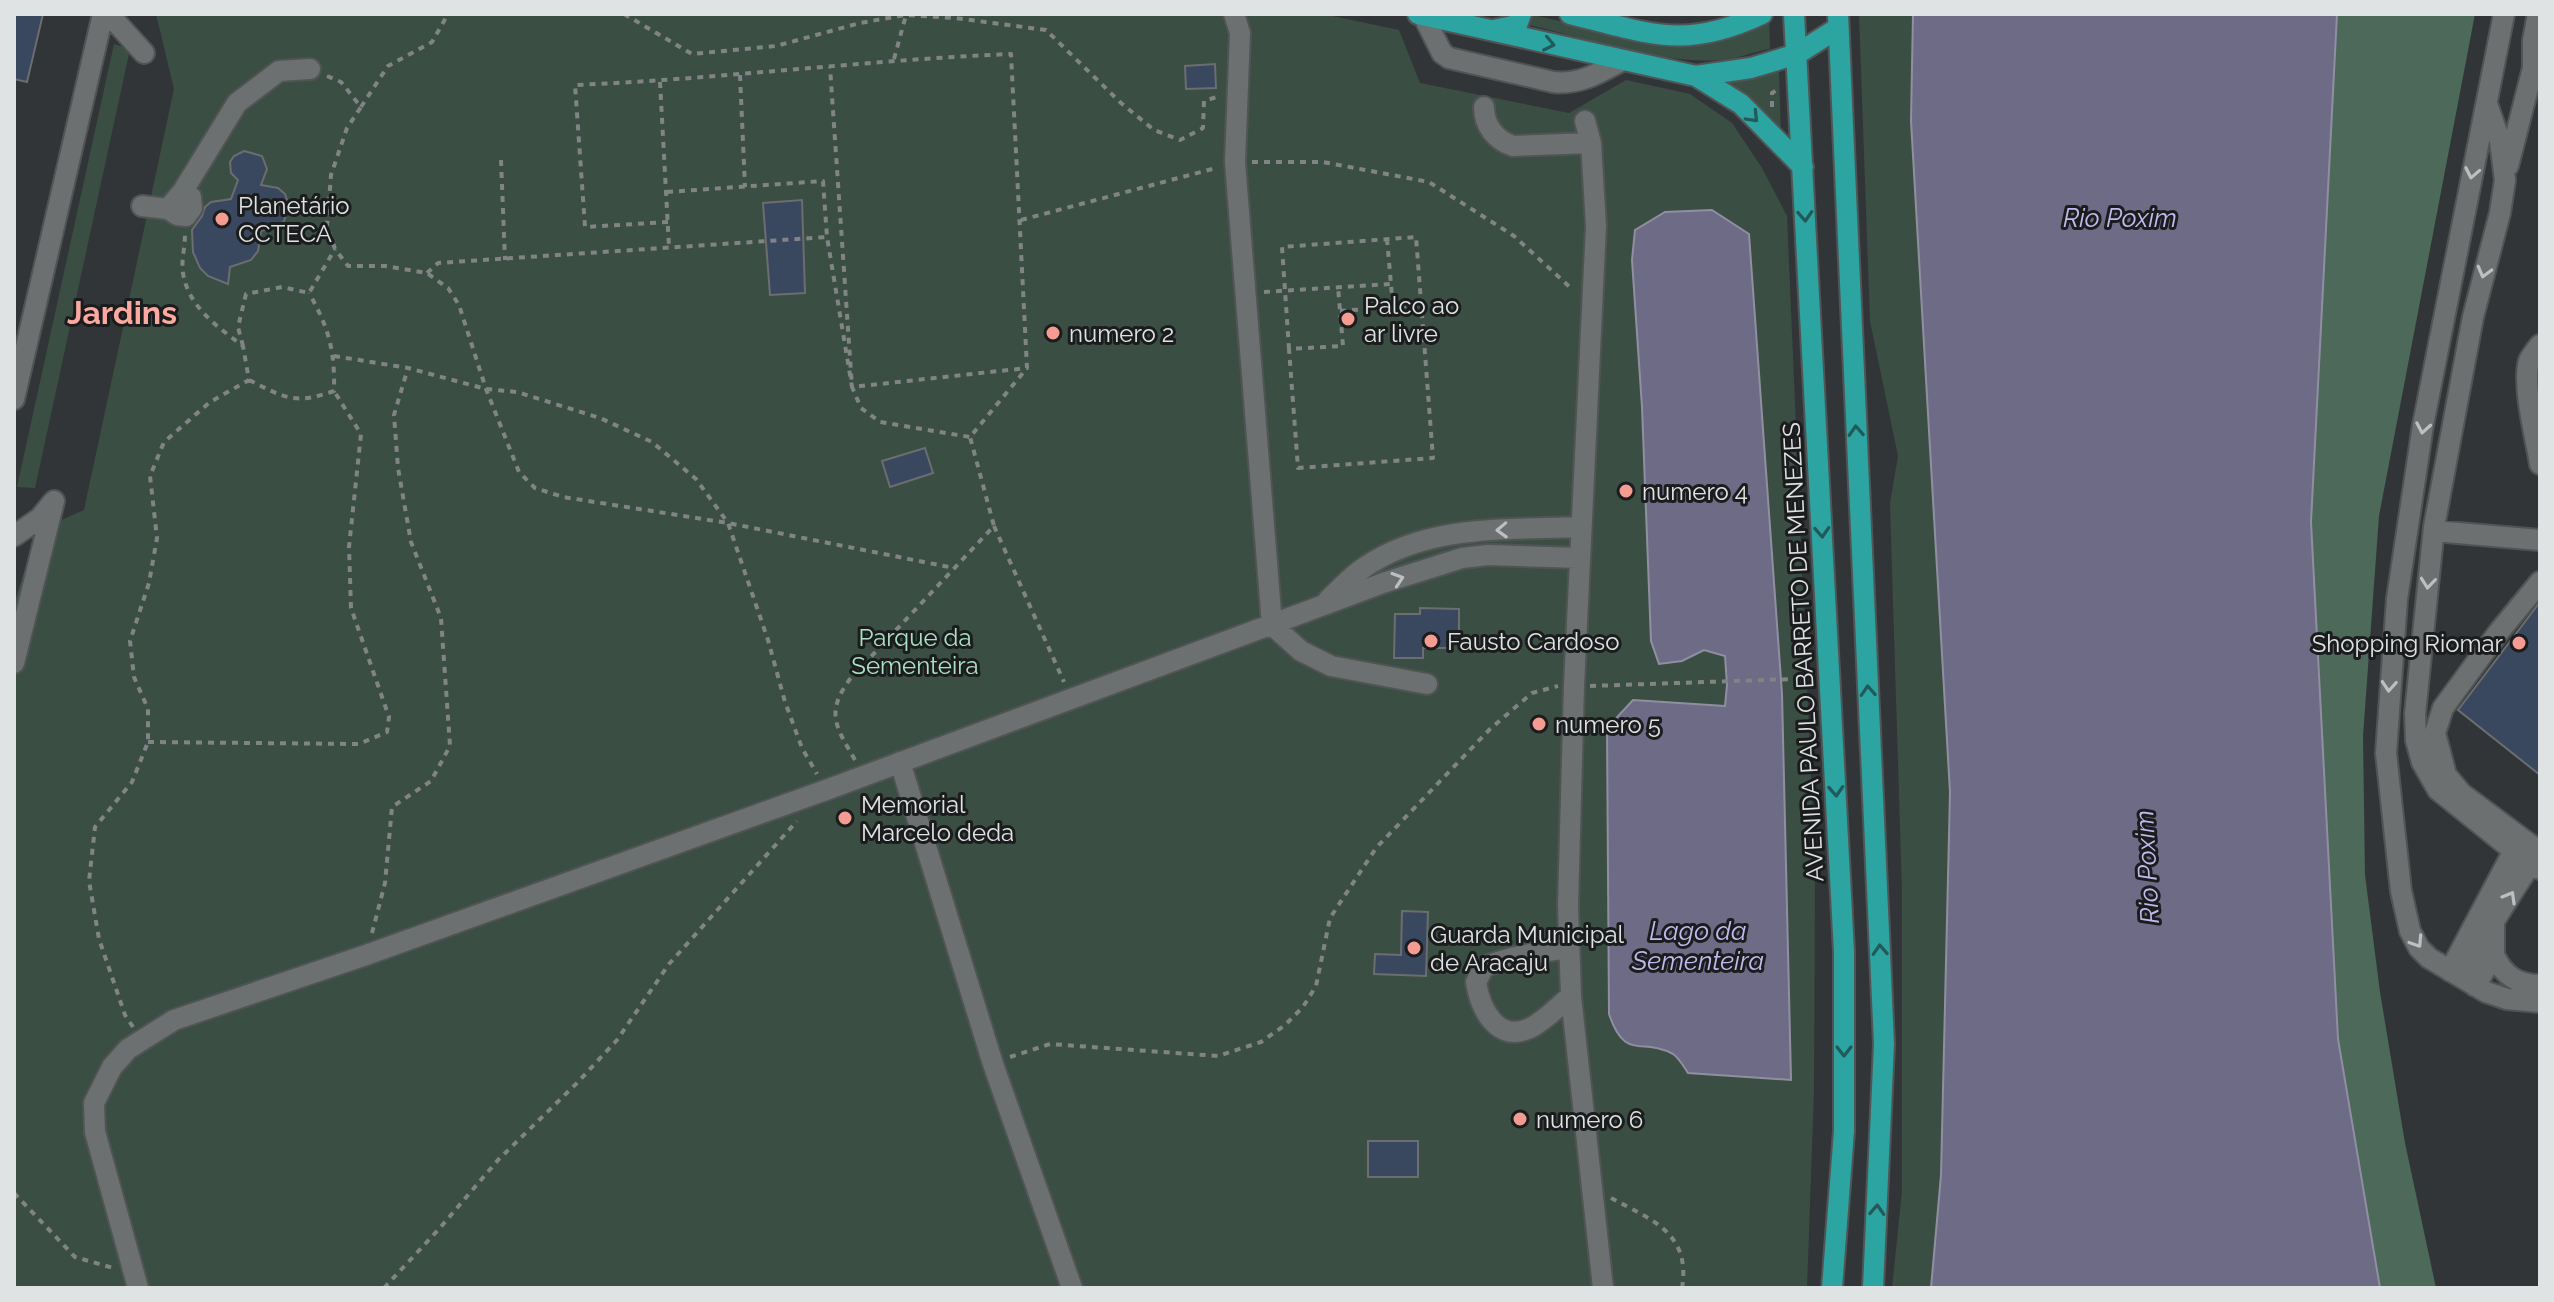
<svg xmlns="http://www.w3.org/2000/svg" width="2554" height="1302" font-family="Raleway,sans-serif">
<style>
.green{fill:#3b4e44}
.forest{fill:#4c6959}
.water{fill:#6e6b86;stroke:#908fa2;stroke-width:2}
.building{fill:#39485e;stroke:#6b6d70;stroke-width:2}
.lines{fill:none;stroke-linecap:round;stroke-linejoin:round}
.minor-casing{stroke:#515455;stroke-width:24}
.major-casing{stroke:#515455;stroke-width:24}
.path{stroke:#818485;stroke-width:4;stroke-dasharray:6 6;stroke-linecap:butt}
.minor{stroke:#6c7071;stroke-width:20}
.major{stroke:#2ba4a2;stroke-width:20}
.oneway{stroke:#225959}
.oneway2{stroke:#bdc0c1}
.poi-dot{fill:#f59c92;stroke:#1b1c1d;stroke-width:3}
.labels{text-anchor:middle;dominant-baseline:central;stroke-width:6;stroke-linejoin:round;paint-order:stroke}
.poi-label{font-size:24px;fill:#e0e3e3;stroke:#1b1c1d;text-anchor:start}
.park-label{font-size:24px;fill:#aae2c3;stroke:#1b1c1d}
.street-label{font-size:24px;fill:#e0e3e3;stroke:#1b1c1d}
.water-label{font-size:26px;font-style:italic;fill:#c0baee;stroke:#1b1c1d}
.district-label{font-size:32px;font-weight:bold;fill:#fca99f;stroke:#1b1c1d}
</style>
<rect width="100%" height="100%" fill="#323537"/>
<path class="green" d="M156,14H1323L1399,30L1420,83L1569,113L1626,80L1690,94L1732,123L1762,168L1787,216L1815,874L1814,1090L1807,1288H14V603L39,530L84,510L174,89Z
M1528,14L1644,40L1769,20L1770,49C1754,51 1738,59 1722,60C1663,65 1583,37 1525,24Z
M1859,14H1913L1911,121L1950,792L1941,1175L1931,1288H1892L1902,1191V893L1890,503L1898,456L1870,321Z
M114,44L130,49L35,488L17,487Z
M1779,71L1781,138L1721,81Z"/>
<path class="forest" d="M2337,14H2475L2379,516L2363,736L2365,875L2380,992L2405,1143L2436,1288H2380L2338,1039L2311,522Z"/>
<path class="water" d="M1913,14H2337L2311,522L2338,1039L2380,1288H1931L1941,1175L1950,792L1911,121Z
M1712,210L1749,234L1782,694L1791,1080L1688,1073C1684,1067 1679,1058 1673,1054C1642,1037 1625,1062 1609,1014L1607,728L1633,700L1725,706L1727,685L1725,656L1704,650L1682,661L1659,664L1651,641L1642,407L1632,260L1635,230L1665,212Z"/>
<path class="building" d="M14,14H43L27,82L14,79Z
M1215,64L1216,88L1186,89L1185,66Z
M244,151L262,156L267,169L261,185L278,188L285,194L289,206L284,221L277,226L261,231L258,251L251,260L230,267L228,284L208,276L200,268L193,252L192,230L202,216L205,207L211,202L231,199L238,180L231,173L230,162L234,156Z
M802,200L805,293L770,295L763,203Z
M925,448L933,473L890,487L882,461Z
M2540,602V775L2458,710Z
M1420,608L1459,609V644H1451V648H1423V658H1394L1395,614H1420Z
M1402,911L1428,912L1426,976L1374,974L1375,954L1401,955Z
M1368,1141H1418V1177H1368Z"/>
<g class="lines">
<g class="minor-casing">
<path id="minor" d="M1234,14L1240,33L1235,162L1272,625L1301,651L1331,666L1427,684
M2504,14L2423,425L2397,599L2386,753L2401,891L2410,931L2419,948L2429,958L2486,992L2507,999L2540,1002
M1423,15L1442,53L1449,58L1553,82C1580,85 1599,73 1623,60
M102,19L114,20L144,53
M2487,104L2500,141L2505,180L2500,213L2473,317L2434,527L2415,714L2416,740L2422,762L2438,790L2530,864L2540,869
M1484,107C1484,125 1495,140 1513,146L1591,143
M1585,121L1591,143L1596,226L1574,686L1568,906L1571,996L1603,1288
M2508,166L2533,68V41L2538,14
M142,206L168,209L183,191L237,103L279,71L310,69
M168,209L177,215L186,216L192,208L191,197L183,191
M2540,345C2536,350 2531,356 2529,361C2522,386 2536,438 2540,464
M14,399L103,14
M2434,531L2540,540
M14,536L40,518L53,502
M2540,582L2498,633L2443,708L2435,733L2446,775L2461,793L2540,852
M1328,600C1340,589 1351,576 1365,567C1428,524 1508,530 1580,527
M14,663L54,501
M900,762L993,1064L1072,1288
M1569,948C1539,952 1512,956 1484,967L1476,982C1480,1008 1497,1044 1530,1028C1545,1021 1558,1006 1571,996
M2494,955C2503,975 2517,985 2540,985
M2450,971L2519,841
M2461,973L2536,855
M2475,986L2494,955V925
M138,1288L95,1132L94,1103L112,1067L128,1049L174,1020L366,955L826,790L1383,583L1462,558L1488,555L1579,558"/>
</g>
<g class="major-casing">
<path id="major" d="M1418,14L1696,76L1741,104L1803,167
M1570,14C1649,33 1684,51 1762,14
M1794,14L1844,952V1131L1832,1288
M1838,14L1884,1044L1873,1288
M1494,30L1517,25L1521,14
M1696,76L1751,68L1797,54L1838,28"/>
</g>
<path class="path" d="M624,14L692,54L776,46L860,23L905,15L955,18L1046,30L1121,103L1154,130L1180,140L1203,128L1204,101L1220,96
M894,59L906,15
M740,75L745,187
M327,76L341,82L361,107L347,128L331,175L327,226L335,249L348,266H385L427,273L448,288L459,305L486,389L519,472L535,488L563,497L728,523L954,568
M660,82L669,247
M361,107L388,66L432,42L448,14
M1772,107V93L1780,88
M501,160L505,260
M1252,162H1323L1429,182L1514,236L1573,290
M667,192L823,181L827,237L852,387L830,67
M1021,220L1216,168
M668,222L585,227L575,85C721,79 865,60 1011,54L1027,368L852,387L861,408L880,422L970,437
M1387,239L1393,307
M427,273L438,263L827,237
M1264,292L1391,284
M1340,311L1421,305
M243,346L238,327L246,294L282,287L309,293L335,249
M1289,349L1282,247L1416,237L1433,458L1298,468L1289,349L1343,346L1338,287
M334,356L408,368L486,389L517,392L600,418L652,442L696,479L728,523L768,640L785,702L802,748L817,774
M249,380C285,398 295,405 334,391C335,351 329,328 309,293
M994,526L1064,682
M1590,686L1793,679
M148,742L359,744L387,732L389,717L351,608L349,547L361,434L334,391
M855,760C836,727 825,713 850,679L994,526L970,437L1027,368
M372,933L385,883L392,807L431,781L450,746L441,618L411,542L398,468L394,415L408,368
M133,1027L125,1015L99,939L89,881L95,827L132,782L148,742V709L134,677L130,641L149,583L157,538L150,476L164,442L210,402L249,380L243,346C219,328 188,307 183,273C181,261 185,247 185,235
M1010,1057L1050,1044L1218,1056L1261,1042L1285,1025L1303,1007L1316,986L1330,918L1376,848L1490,729L1532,693L1558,686
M14,1193L75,1257L113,1268
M1611,1198C1652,1220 1691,1233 1682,1288
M384,1288L439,1229L498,1160L578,1082L617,1040L669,964L797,821"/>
<use href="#minor" class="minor"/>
<use href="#major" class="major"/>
</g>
<defs><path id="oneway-chevron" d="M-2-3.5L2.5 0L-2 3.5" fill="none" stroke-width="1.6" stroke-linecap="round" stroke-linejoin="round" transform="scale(2)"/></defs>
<g class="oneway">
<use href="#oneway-chevron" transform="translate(1549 44) rotate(12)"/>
<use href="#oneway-chevron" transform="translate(1753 117) rotate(46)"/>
<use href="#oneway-chevron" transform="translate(1805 216) rotate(87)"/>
<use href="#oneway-chevron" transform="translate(1856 431) rotate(-93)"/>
<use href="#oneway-chevron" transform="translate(1822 532) rotate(87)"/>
<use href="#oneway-chevron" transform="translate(1868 691) rotate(-93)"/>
<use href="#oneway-chevron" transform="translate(1836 791) rotate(87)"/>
<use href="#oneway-chevron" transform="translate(1880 950) rotate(-93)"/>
<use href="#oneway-chevron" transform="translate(1844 1051) rotate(90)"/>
<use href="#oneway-chevron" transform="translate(1877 1210) rotate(-87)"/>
</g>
<g class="oneway2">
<use href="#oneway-chevron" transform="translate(2472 173) rotate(101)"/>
<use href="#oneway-chevron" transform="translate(2484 272) rotate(105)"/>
<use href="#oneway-chevron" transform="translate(2423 428) rotate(100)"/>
<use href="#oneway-chevron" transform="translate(1502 530) rotate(178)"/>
<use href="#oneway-chevron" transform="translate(1398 579) rotate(-18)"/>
<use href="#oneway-chevron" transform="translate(2428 583) rotate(96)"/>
<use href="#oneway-chevron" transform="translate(2389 686) rotate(94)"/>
<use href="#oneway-chevron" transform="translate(2510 897) rotate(-60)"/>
<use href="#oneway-chevron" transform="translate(2417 942) rotate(57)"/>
</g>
<g class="poi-dot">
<circle cx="222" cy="219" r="8"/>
<circle cx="1348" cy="319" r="8"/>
<circle cx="1053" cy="333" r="8"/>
<circle cx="1626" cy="491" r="8"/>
<circle cx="1431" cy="641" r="8"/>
<circle cx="2519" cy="643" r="8"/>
<circle cx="1539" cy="724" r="8"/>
<circle cx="845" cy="818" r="8"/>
<circle cx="1414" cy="948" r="8"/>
<circle cx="1520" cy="1119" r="8"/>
</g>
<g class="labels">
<g class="poi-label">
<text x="238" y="205">Planetário<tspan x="238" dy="28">CCTECA</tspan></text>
<text x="1364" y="305">Palco ao<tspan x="1364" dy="28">ar livre</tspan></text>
<text x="1069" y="333">numero 2</text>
<text x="1642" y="491">numero 4</text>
<text x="1447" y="641">Fausto Cardoso</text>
<text x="2503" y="643" text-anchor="end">Shopping Riomar</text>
<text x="1555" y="724">numero 5</text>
<text x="861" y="804">Memorial<tspan x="861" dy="28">Marcelo deda</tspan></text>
<text x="1430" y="934">Guarda Municipal<tspan x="1430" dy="28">de Aracaju</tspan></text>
<text x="1536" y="1119">numero 6</text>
</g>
<g class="park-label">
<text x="915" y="637">Parque da<tspan x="915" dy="28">Sementeira</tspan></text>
</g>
<g class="street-label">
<text transform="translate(1803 652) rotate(-93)">AVENIDA PAULO BARRETO DE MENEZES</text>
</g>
<g class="water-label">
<text x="2120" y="218">Rio Poxim</text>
<text transform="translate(2147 867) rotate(-93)">Rio Poxim</text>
<text x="1698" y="931">Lago da<tspan x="1698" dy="30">Sementeira</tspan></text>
</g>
<g class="district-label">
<text x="122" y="312">Jardins</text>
</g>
</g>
<rect width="2554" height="1302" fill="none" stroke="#e0e3e3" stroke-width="32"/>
</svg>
